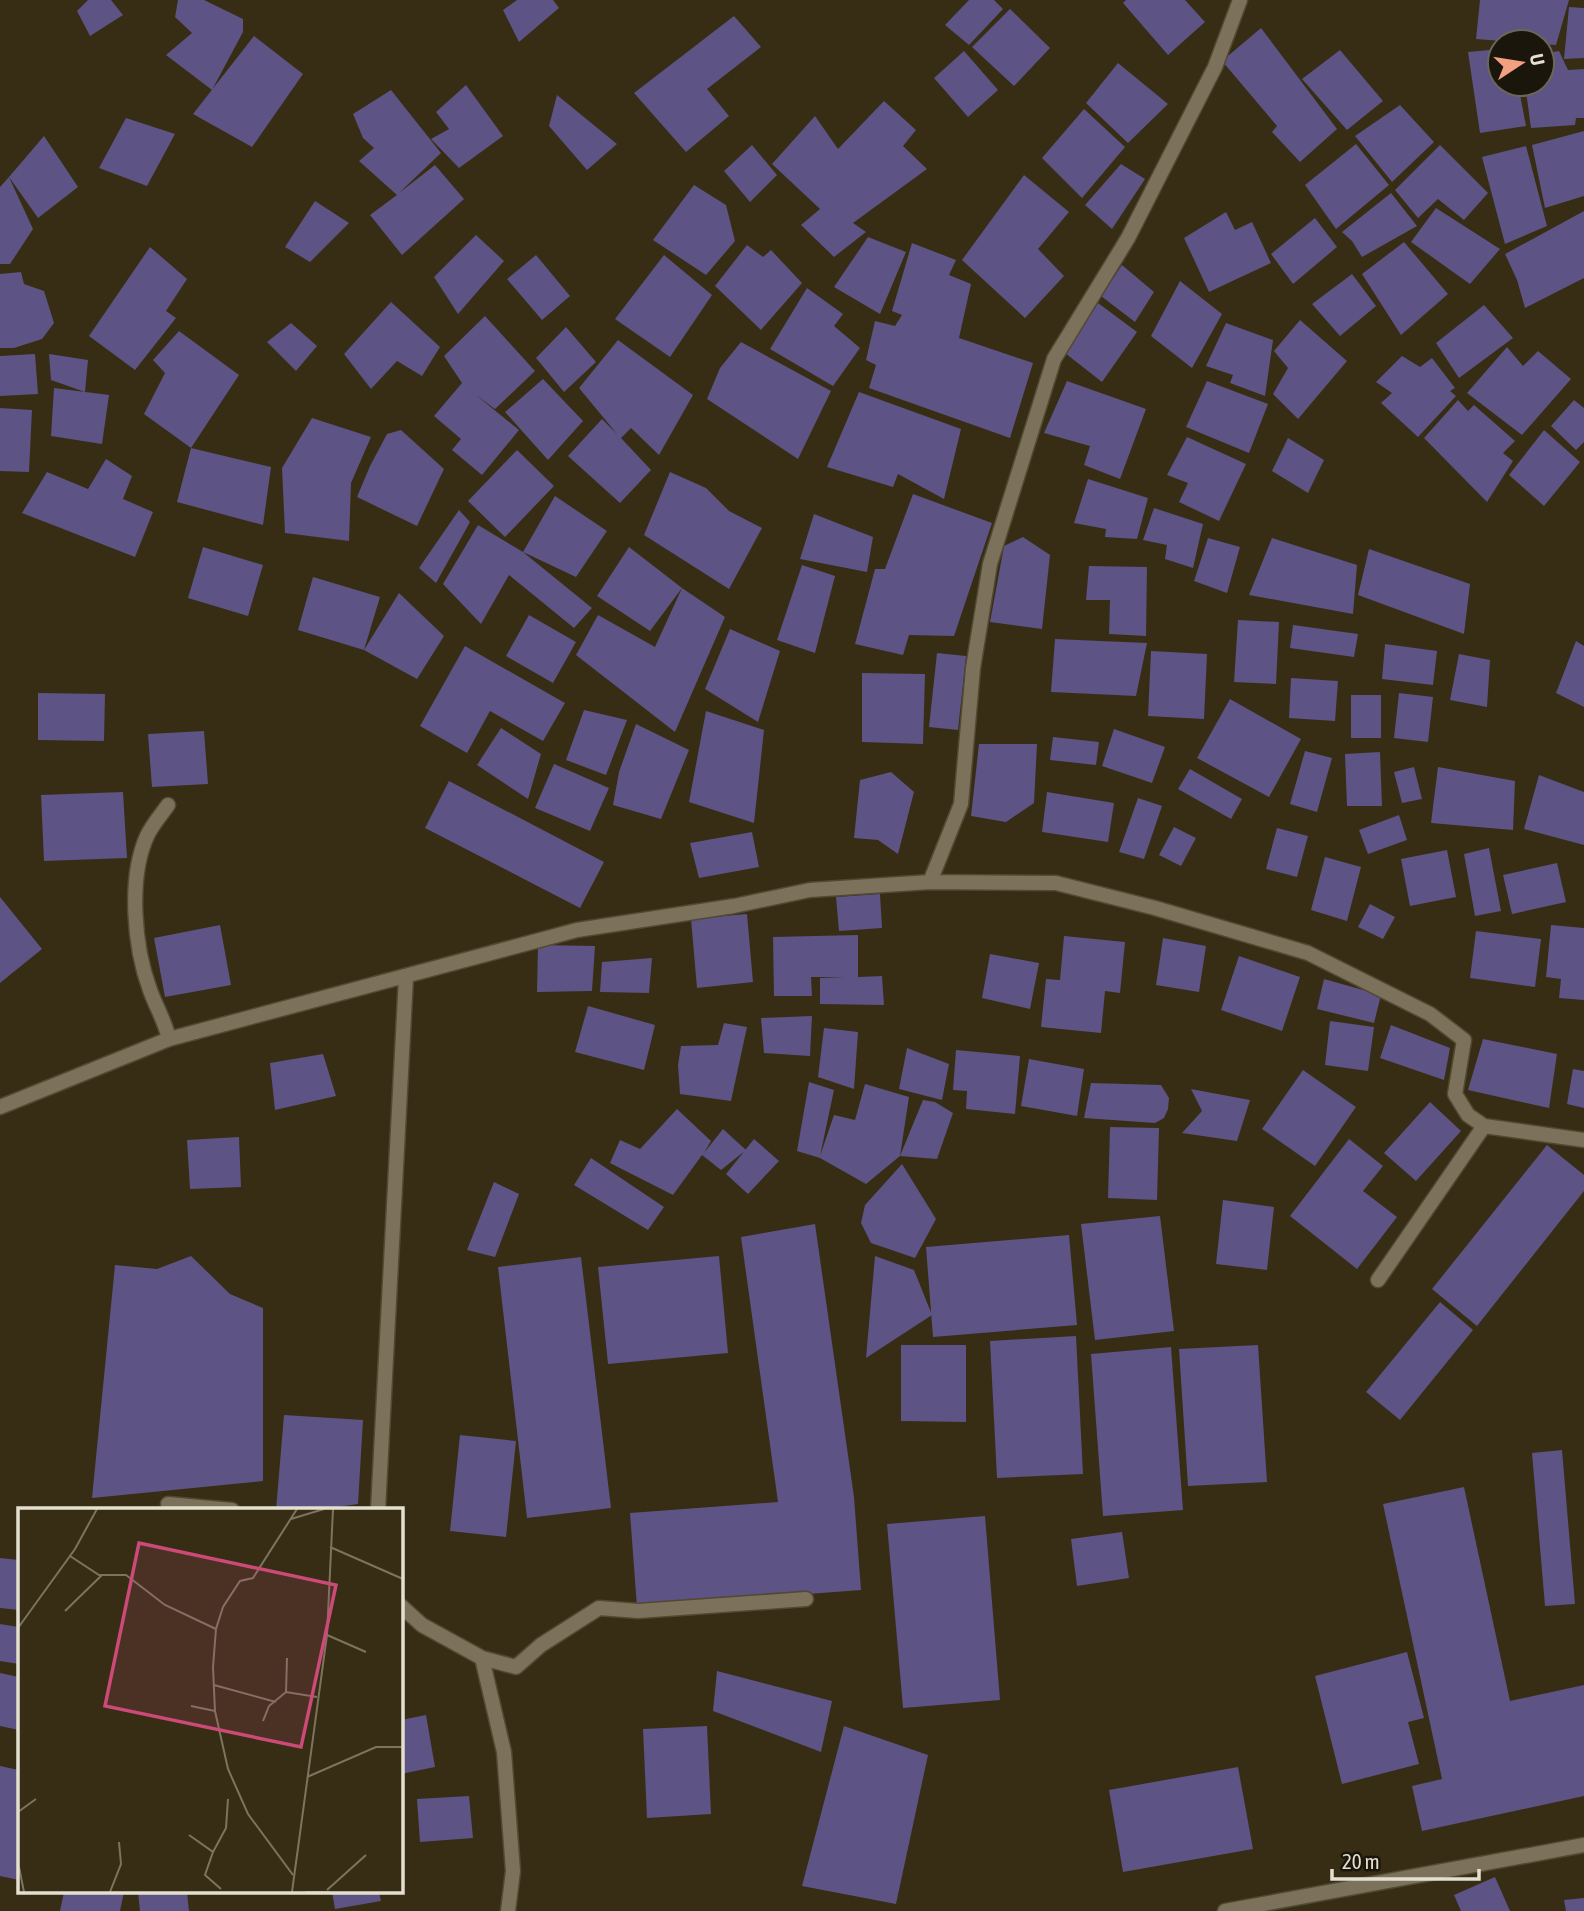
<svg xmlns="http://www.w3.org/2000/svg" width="1584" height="1911" font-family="'Asap Condensed',sans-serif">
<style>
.building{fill:#5d5384}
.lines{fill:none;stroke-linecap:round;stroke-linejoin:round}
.minor-casing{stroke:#524932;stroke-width:17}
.tertiary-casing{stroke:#524932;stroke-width:17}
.minor{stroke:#7c725c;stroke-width:14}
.tertiary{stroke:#7c725c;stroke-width:14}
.inset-road{fill:none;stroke:#7c745f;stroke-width:2}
.view{fill:#cb4a78;fill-opacity:0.15;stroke:#cb4a78;stroke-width:3.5}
.inset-edge{fill:none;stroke:#e5dfd0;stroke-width:3.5}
</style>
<rect width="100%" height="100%" fill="#362d14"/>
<path class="building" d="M88,0H111L123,15L90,36L77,11Z
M178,0H204L243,19V32L212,90L166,55L192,33L175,17Z
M517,0H553L559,8L519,42L503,10Z
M969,0H994L1003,9L969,45L945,25Z
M1126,0H1185L1205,22L1168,55L1123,3Z
M1480,0H1569L1556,45L1476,39Z
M1569,7L1584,8V58L1564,59Z
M1010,9L1050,48L1014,86L972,47Z
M734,16L761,47L707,89L729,116L686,152L634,93Z
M1261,28L1337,129L1300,162L1272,132L1277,126L1222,61Z
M254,36L303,74L252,147L193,114Z
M1500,49V84H1518L1526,126L1480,133L1468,52Z
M1340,50L1383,101L1347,130L1302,79Z
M964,51L998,90L968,117L934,78Z
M1559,51L1568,70L1584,69V118H1576L1575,125L1531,128L1525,84H1542V54Z
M1118,63L1168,104L1128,143L1086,103Z
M466,85L503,136L459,168L431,139L449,129L436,112Z
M391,90L441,153L399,193L435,165L464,199L402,255L370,215L397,195L359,161L374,148L363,138L353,114Z
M557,95L617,144L587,170L549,126Z
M884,101L916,130L903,146L927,169L853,223L866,232L834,257L801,225L820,209L772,164L815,116L838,149Z
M1400,105L1434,142L1392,182L1355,136Z
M1084,109L1125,147L1082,198L1042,158Z
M126,118L175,134L147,186L99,168Z
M1584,131V196L1545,208L1532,145Z
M44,136L78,187L38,218L9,177Z
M1356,144L1389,185L1336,229L1305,185Z
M752,145L777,175L750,202L724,171Z
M1440,145L1488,193L1464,220L1438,199L1418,218L1395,190Z
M1526,146L1547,226L1505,244L1482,157Z
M1121,164L1145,179L1112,229L1085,205Z
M1024,175L1069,212L1038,249L1064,276L1025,318L962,260Z
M9,177L33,229L10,264H0V187Z
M694,185L726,205L735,241L706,275L653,240Z
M1391,193L1417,226L1362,257L1352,241L1342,232Z
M315,201L349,223L310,262L285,247Z
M1436,208L1500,249L1470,284L1411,242Z
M1584,211V278L1525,308L1517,280L1505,254Z
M1226,212L1235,230L1252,222L1271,263L1209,292L1184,238Z
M1315,218L1337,247L1293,284L1271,254Z
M476,235L504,261L458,314L434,277Z
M868,237L906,252L880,314L834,287Z
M1404,242L1448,294L1401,335L1362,274Z
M912,243L956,260L949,275L971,284L959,338L1033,363L1010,438L869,388L876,365L866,360L875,321L895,326L902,315L892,311Z
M747,245L763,257L771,250L802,283L761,330L715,286Z
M150,247L187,279L166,311L176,318L135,370L89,336Z
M536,255L570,296L542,320L507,279Z
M664,255L712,295L670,357L615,319Z
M1122,265L1154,292L1135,322L1101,296Z
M21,272L24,284L44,291L54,323L42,339L14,348H0V274Z
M1352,274L1376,306L1340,336L1312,304Z
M1180,281L1222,314L1192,368L1151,336Z
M807,288L843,314L834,326L860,348L833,386L770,349Z
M391,302L440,347L422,376L397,361L371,389L344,354Z
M1098,303L1137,332L1102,382L1065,353Z
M1484,305L1513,338L1459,378L1436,343Z
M485,316L535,371L495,409L476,395L519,430L482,475L452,450L461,439L434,416L462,383L444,356Z
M1300,320L1347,361L1298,419L1273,394L1288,368L1274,351Z
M291,323L317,346L296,371L267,342Z
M1226,323L1273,340L1265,396L1230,383L1233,375L1206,366Z
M566,327L596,362L564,392L536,358Z
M179,331L239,375L191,448L144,414L165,373L153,360Z
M618,340L693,395L659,455L631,428L621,438L651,470L620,503L568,456L602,419L617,434L579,388Z
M741,342L831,391L798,459L707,399L720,368Z
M1507,347L1523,366L1538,351L1571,379L1522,435L1467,393Z
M35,354L38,394L0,396V356Z
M49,354L88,360L85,392L51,380Z
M1402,356L1420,367L1432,358L1455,388L1450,391L1456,396L1418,437L1381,403L1392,393L1376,382Z
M543,379L583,421L548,460L505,412Z
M1067,381L1146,409L1120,479L1084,465L1090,446L1044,433Z
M1207,381L1268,404L1249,453L1186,427Z
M54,388L109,395L102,444L51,436Z
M859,392L961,429L944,499L898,474L893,487L827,467Z
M1458,400L1468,411L1474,405L1515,441L1503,453L1513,461L1487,502L1424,438Z
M1574,400L1584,408V442L1576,450L1551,426Z
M0,408L32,410L29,472L0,471Z
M312,418L371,437L351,483L349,541L285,533L282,468Z
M401,430L444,469L417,526L357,497L370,466L387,434Z
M1544,430L1580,462L1544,506L1509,475Z
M1187,437L1246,464L1219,521L1179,502L1188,483L1167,475Z
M1288,438L1324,460L1308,493L1272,471Z
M191,448L271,467L263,525L177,502Z
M517,450L554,486L505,537L468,501Z
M106,459L132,476L123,499L153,512L135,557L22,513L47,472L88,489Z
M670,472L706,488L729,511L762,528L729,589L644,535Z
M1088,479L1148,498L1137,539L1105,537L1106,529L1074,523Z
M913,494L992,523L954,636L909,635L903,655L855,644L875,569H885Z
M555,496L607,531L576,577L523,552Z
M1154,508L1203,524L1193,568L1165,559L1167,545L1143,540Z
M459,510L470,522L436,583L419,568Z
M814,514L873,537L867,572L800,559Z
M478,525L523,552L592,608L574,628L509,575L481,624L443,584Z
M1023,537L1050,555L1042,629L990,622L1004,546Z
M1208,538L1240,547L1227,593L1194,581Z
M1272,538L1357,565L1353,614L1249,595Z
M203,547L263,565L248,616L188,598Z
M629,547L682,588L650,631L597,596Z
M1369,549L1470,584L1464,634L1358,595Z
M802,565L835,576L815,653L777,640Z
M1089,566L1147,567L1146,636L1109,634L1110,600H1086Z
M313,577L380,597L364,650L298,630Z
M682,588L725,617L675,732L576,655L598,615L655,647Z
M399,593L444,636L417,679L364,650Z
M529,615L576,642L553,683L506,656Z
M1238,620L1279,622L1276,684L1234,682Z
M1293,625L1358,634L1354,657L1290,648Z
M730,629L780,651L758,722L705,689Z
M1055,639L1147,643L1136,696L1051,692Z
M1576,641L1584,646V707L1556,693Z
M1385,644L1437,651L1433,685L1382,679Z
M465,646L565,703L543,741L490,711L467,753L420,726Z
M1151,651L1207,654L1204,719L1148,716Z
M937,653L966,656L958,730L929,727Z
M1459,654L1490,660L1487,707L1450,700Z
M862,673L925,674L923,744L862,742Z
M1291,678L1338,681L1335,721L1289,718Z
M38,693L105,694L104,741L38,740Z
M1399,693L1433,697L1428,742L1394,738Z
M1351,695H1381V738H1351Z
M1230,699L1301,739L1269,797L1197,758Z
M584,710L627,720L606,775L566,760Z
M706,711L764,730L754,823L689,802Z
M636,724L689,750L661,819L613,805L619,772Z
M501,728L541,754L528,799L477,765Z
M1114,729L1165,747L1152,783L1102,766Z
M204,731L208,784L152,787L148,734Z
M1053,737L1099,742L1096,765L1050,760Z
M979,744H1037L1034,803L1006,822L971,816Z
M1305,751L1332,758L1317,812L1290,804Z
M1380,752L1382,806H1347L1345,754Z
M554,764L609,788L590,831L535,808Z
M1414,767L1422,799L1402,803L1394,772Z
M1438,767L1515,781L1513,830L1431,823Z
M1190,769L1242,799L1231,819L1178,789Z
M891,772L914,792L898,854L878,840L854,838L860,780Z
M1539,775L1584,792V845L1524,829Z
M449,781L604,862L580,908L425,828Z
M123,792L127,858L44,861L41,795Z
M1047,792L1114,803L1108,842L1042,832Z
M1138,798L1162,806L1144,859L1119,852Z
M1399,815L1407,840L1368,854L1359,830Z
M1174,827L1196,838L1181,866L1159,855Z
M1277,828L1308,836L1297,877L1266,869Z
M752,832L759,867L699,878L690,843Z
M1489,848L1501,911L1475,916L1464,854Z
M1447,850L1456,897L1410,906L1401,859Z
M1325,857L1361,867L1347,921L1311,910Z
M1557,863L1566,902L1512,914L1503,875Z
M880,894L882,928L839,931L836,897Z
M0,897L42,949L0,983Z
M1370,904L1395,917L1383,939L1358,927Z
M747,914L753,982L697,988L691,919Z
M220,925L231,985L165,997L154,938Z
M1551,925L1584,928V1000L1559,998L1561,979L1546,977Z
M1476,931L1541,939L1535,987L1470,978Z
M858,935V977L882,976L884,1005L820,1004V978L845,977H811L812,996H774L773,937Z
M1064,936L1125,942L1120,993L1105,991L1101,1033L1041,1027L1046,979L1060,980Z
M1163,938L1206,946L1199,992L1156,985Z
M538,945L595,946L592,991L537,992Z
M990,954L1039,963L1030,1009L982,998Z
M1239,956L1300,977L1282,1031L1221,1010Z
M652,958L649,993L600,992L602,962Z
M1324,979L1381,995L1374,1023L1317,1009Z
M588,1006L655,1025L644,1070L575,1052Z
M812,1016L810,1056L764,1053L761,1018Z
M1330,1021L1374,1027L1368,1071L1325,1065Z
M724,1023L747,1027L731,1101L680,1094L678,1065L681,1046L718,1045Z
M1391,1025L1450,1048L1444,1080L1380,1058Z
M824,1028L858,1032L854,1089L818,1077Z
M1483,1039L1557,1054L1549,1108L1468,1090Z
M907,1048L949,1064L942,1100L899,1089Z
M956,1050L1020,1056L1015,1114L966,1109L967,1091L953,1090Z
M323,1054L336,1096L275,1110L270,1063Z
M1029,1059L1084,1069L1077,1116L1021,1106Z
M1573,1069L1584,1071V1108L1567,1104Z
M1303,1070L1356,1107L1315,1166L1262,1129Z
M809,1082L834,1090L820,1156L834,1115L855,1120L865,1084L909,1097L900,1156L866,1184L820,1158L797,1151Z
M1091,1083L1161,1085L1169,1098L1168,1109L1164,1118L1155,1123L1084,1118Z
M1191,1089L1250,1100L1237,1141L1182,1133L1202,1111Z
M923,1100L935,1102L953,1113L937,1159L900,1156Z
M1430,1102L1461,1131L1416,1181L1384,1153Z
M677,1109L711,1141L704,1153L723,1129L746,1150L721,1170L702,1155L673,1195L610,1163L620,1140L640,1149Z
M1110,1127L1159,1128L1157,1200L1108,1198Z
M239,1137L241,1187L190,1189L187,1140Z
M754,1139L779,1161L748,1194L726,1174Z
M1349,1139L1383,1166L1363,1191L1397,1217L1357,1269L1290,1216Z
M1547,1145L1584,1175V1191L1477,1326L1432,1289Z
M591,1158L664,1207L648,1230L574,1185Z
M902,1164L936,1219L915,1258L871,1243L861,1223L865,1205Z
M494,1182L519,1194L495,1257L467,1250Z
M1223,1200L1274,1207L1267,1270L1216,1264Z
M1160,1216L1174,1331L1095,1340L1081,1224Z
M815,1224L854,1497L861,1590L637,1607L630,1513L778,1502L741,1237Z
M1069,1235L1077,1325L933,1337L926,1247Z
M191,1256L230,1294L263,1308V1481L92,1498L115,1265L157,1269Z
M719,1256L728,1353L608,1364L598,1267Z
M875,1256L914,1270L932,1315L866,1358Z
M581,1257L611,1508L527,1518L498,1267Z
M1440,1302L1473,1330L1400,1420L1366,1392Z
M1076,1336L1083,1474L997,1478L990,1341Z
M901,1345H966V1422L901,1421Z
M1258,1345L1267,1482L1188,1486L1179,1349Z
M1171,1347L1183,1510L1103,1516L1091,1354Z
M284,1415L363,1420L358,1504L317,1510H276Z
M460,1435L516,1441L506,1537L450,1531Z
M1562,1450L1575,1604L1545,1606L1532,1453Z
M1464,1487L1510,1701L1584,1685V1796L1422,1831L1412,1786L1442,1779L1383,1504Z
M985,1516L1000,1700L903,1708L887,1524Z
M1122,1532L1129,1578L1077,1586L1071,1539Z
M0,1558L19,1560V1610L0,1608Z
M0,1624L19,1627V1664L0,1661Z
M1407,1652L1424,1718L1408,1722L1419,1764L1342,1784L1315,1676Z
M717,1671L832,1701L821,1752L713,1711Z
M0,1673L19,1677V1730L0,1726Z
M426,1715L435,1767L401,1774V1720Z
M707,1726L711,1814L647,1818L643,1729Z
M844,1726L928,1755L896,1904L802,1886Z
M0,1766L19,1770V1880L0,1876Z
M1238,1767L1253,1849L1123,1872L1109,1790Z
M469,1796L473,1838L420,1842L417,1799Z
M1495,1877L1510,1911H1461L1454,1895Z
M64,1892H124L120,1911H60Z
M138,1892H187L189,1911H140Z
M332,1892H379L381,1901L335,1909Z
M1584,1898V1911H1566L1564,1900Z"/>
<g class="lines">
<g class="minor-casing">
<path id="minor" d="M168,805C161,815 152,825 147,836C128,878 134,947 150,990C156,1007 165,1021 169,1039
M930,882L961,804L973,668L990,564L1054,359L1128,238L1215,67L1240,0
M0,1107L169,1039L577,930L734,906L810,890L930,882L1056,883L1155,908L1308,953L1430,1014L1464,1040L1455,1094L1468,1115L1484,1126L1584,1140
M1378,1280L1484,1126
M168,1504L232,1510
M378,1510L406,977
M401,1606L422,1625L482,1658L504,1752L513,1871L508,1911
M482,1658L516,1667L541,1645L599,1608L638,1611L806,1599"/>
</g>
<g class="tertiary-casing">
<path id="tertiary" d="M1225,1911L1584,1845"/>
</g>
<use href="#minor" class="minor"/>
<use href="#tertiary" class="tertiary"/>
</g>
<g transform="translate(18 1508)">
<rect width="385" height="385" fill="#362d14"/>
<path class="inset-road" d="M273,11L306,1M312,39L385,71M52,48L81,67H108L147,97L198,121M47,103L84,67M0,120L57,41L79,1M309,127L348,144M196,177L258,194M268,184L269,150M173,198L197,203M245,213L251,198L268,184L299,189M289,269L358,239H385M0,304L18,291M171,327L195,344L187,367L203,381M195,344L208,320L210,291M1,359L6,384M275,367L230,306L210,261L197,203L195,159L198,121L205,99L222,73L235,70L279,1M309,382L348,347M92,384L103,356L101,334M274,384L309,127L315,1M287,384H312"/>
<path class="view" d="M121,35L318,77L283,239L87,198Z"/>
<rect width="385" height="385" class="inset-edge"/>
</g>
<g transform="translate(1521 63) rotate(78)"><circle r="33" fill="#1a160b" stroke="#6b665a" stroke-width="2"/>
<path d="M0-5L12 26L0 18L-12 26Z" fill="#f39f82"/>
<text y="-10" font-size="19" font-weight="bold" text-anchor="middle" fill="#e5dfd0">U</text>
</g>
<path d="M1332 1869v10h147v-10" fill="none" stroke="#e5dfd0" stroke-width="3.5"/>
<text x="1342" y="1869" font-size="21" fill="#e5dfd0" stroke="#1a160b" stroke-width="5" paint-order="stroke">20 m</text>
</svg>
